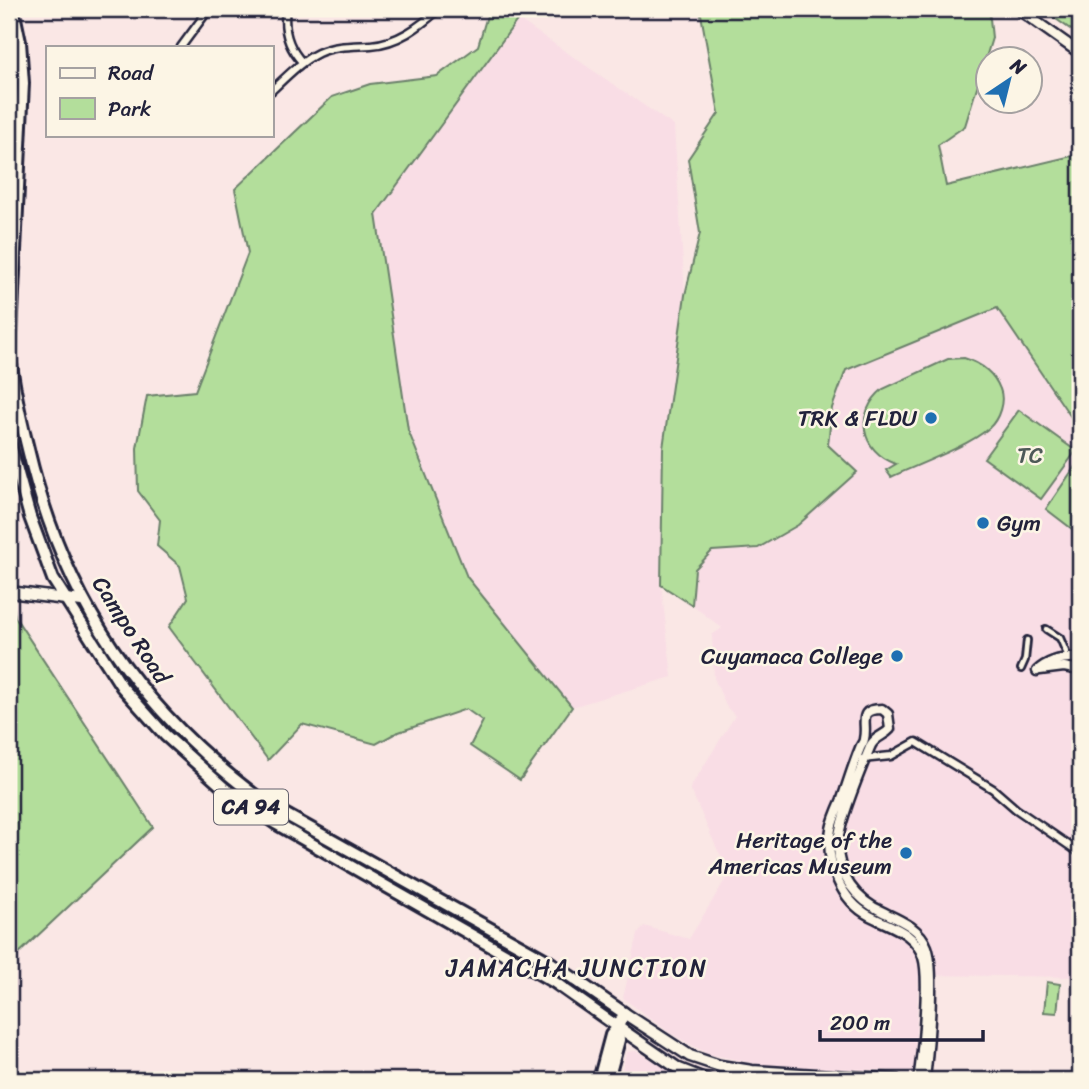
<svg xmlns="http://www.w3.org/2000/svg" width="1089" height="1089" font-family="Sriracha,sans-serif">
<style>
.built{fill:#f9dde5}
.green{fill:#b3de9b;stroke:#6a806b;stroke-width:2}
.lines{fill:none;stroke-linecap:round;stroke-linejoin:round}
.pedestrian-casing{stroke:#22223b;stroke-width:10}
.minor-casing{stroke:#22223b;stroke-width:11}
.tertiary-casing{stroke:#22223b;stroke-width:13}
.secondary-casing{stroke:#22223b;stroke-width:14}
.primary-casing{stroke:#22223b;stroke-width:15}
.trunk-casing{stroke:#22223b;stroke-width:16}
.pedestrian{stroke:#fcf5e5;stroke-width:4.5}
.minor{stroke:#fcf5e5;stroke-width:6}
.tertiary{stroke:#fcf5e5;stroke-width:8}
.secondary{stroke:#fcf5e5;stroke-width:9}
.primary{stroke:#fcf5e5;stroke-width:10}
.trunk{stroke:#fcf5e5;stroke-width:10}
.poi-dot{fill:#1f6fb2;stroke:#fcf5e5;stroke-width:2.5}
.labels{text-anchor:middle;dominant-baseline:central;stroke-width:5;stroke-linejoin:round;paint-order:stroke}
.shield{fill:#fcf5e5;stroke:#63616e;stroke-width:2}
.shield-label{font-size:21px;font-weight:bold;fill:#22223b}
.poi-label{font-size:23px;fill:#22223b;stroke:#fcf5e5;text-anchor:end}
.park-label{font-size:23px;fill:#4e5a58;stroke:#fcf5e5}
.street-label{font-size:23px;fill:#22223b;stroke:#fcf5e5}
.neighbourhood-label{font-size:24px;letter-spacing:2px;fill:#22223b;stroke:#fcf5e5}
</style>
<rect width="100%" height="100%" fill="#fae7e5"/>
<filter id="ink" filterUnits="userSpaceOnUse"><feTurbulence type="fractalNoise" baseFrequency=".0143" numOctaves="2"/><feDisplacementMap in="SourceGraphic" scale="14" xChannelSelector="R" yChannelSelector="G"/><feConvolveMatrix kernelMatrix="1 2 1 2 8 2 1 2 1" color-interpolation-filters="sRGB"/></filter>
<g filter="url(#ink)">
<path class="built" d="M518,19L674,126L685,294L663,448L661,585L672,677L572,707L467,577L408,430L376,214Z
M997,308L1076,423L1080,420V977L919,975L914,1072L763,1065L708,1054L670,1033L623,998L638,934L644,926L689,939L731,870L718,851L690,788L735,716L726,706L714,678L712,635L722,628L692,605L695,568L712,551L758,548L857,472L828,445L832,408L846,370Z
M636,1051L658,1063L689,1080H620L626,1052Z"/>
<path class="green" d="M489,9H502L518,19L376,214L408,430L467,577L572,707L520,780L470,746L483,721L466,709L396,733L376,744L302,724L268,760L169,627L188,598L180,566L157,546L160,520L138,491L137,448L147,396L195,391L248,253L235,189L332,97L370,84L437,76L478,46Z
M700,9H989L992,38L965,126L938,145L946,186L1080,154V420L1075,423L997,308L846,370L832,408L828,445L857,472L798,525L758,548L712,551L695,569L692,605L661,585L663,448L685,295L700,233L688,159L719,113Z
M1042,9H1080V36Z
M964,358C980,363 994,373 1000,389C1005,401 999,419 989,428C969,446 917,465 891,477L886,470L896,464C860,451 854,413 883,389L948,359Z
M1019,410L1076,451L1041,499L984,458Z
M1080,459V535L1046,509Z
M9,586L15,617L153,827L15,957L9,1006Z
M1047,982L1060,984L1057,1013L1044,1012Z"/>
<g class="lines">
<g class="pedestrian-casing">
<path id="pedestrian" d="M1046,629L1060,638L1066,652
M1021,669L1025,660L1027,640"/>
</g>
<g class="minor-casing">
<path id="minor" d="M286,9C283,29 288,47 302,62
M181,47L209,9
M271,91C286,77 300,62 318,53C335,45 353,46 371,45C398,43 419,27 438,10
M862,759L891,756L916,742L993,789L1016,809L1080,853"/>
</g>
<g class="tertiary-casing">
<path id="tertiary" d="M1040,670L1064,667L1080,670
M1037,671C1049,660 1065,657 1080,658
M918,1080C922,1056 930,979 923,957C915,932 891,927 870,916C841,901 824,861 831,829C833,819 838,808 842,799C848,782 853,765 860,748C861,745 864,742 864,739C868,723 856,709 882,709L888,714L890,729C884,736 876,736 871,745C862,767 837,824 838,846C838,876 856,900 883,912C900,920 920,928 927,947C936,972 928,1051 925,1080"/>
</g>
<g class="secondary-casing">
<path id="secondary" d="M1018,9L1080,53"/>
</g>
<g class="primary-casing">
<path id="primary" d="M9,592L82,601
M624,1013L690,1056L720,1066L752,1071L896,1080
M618,1027L679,1069L707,1080"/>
</g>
<g class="trunk-casing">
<path id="trunk" d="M13,9L20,42L23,83L10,355C13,387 20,417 28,449C64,602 139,710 265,803L548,961L624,1013L618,1027L611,1035L599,1080
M9,49L13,112L9,164
M9,441L30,517L53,579L122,687L165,735L224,788L275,823L554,982L618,1027L619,1040L608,1080"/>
</g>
<use href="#pedestrian" class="pedestrian"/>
<use href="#minor" class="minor"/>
<use href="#tertiary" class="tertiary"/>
<use href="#secondary" class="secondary"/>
<use href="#primary" class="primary"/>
<use href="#trunk" class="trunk"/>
</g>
</g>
<g class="poi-dot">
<circle cx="931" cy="418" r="7"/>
<circle cx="983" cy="523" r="7"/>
<circle cx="897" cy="656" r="7"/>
<circle cx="906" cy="853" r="7"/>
</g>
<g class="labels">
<rect class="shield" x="214" y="789.5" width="74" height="35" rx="5"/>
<g class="shield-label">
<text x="251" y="807">CA 94</text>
</g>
<g class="poi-label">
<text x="917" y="418">TRK &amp; FLDU</text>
<text x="997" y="523" text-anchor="start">Gym</text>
<text x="883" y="656">Cuyamaca College</text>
<text x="892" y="840">Heritage of the<tspan x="892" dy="26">Americas Museum</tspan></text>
</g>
<g class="park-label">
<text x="1030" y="455">TC</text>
</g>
<g class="street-label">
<text transform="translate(131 630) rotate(57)">Campo Road</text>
</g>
<g class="neighbourhood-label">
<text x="577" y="968">JAMACHA JUNCTION</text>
</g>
</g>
<rect width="1089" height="1089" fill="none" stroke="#fcf5e5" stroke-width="35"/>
<rect x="18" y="18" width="1054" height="1054" fill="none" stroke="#22223b" stroke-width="2.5" filter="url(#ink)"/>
<rect x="46" y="46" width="228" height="91" fill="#fcf5e5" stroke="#a5a1a1" stroke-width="2"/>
<rect x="60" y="68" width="35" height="10" fill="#fcf5e5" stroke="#a5a1a1" stroke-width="2"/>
<text x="108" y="80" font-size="21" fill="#22223b">Road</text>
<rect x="60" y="98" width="35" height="21" fill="#b3de9b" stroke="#a5a1a1" stroke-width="2"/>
<text x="108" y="116" font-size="21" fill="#22223b">Park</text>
<g transform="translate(1009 80) rotate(35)"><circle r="33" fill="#fcf5e5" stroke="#a5a1a1" stroke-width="2"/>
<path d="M0-5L12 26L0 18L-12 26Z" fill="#1f6fb2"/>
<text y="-10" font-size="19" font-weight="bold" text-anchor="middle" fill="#22223b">N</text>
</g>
<path d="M820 1030v10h163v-10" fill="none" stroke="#22223b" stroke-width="3.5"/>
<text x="830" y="1030" font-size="21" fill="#22223b" stroke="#fcf5e5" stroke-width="5" paint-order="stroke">200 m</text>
</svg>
